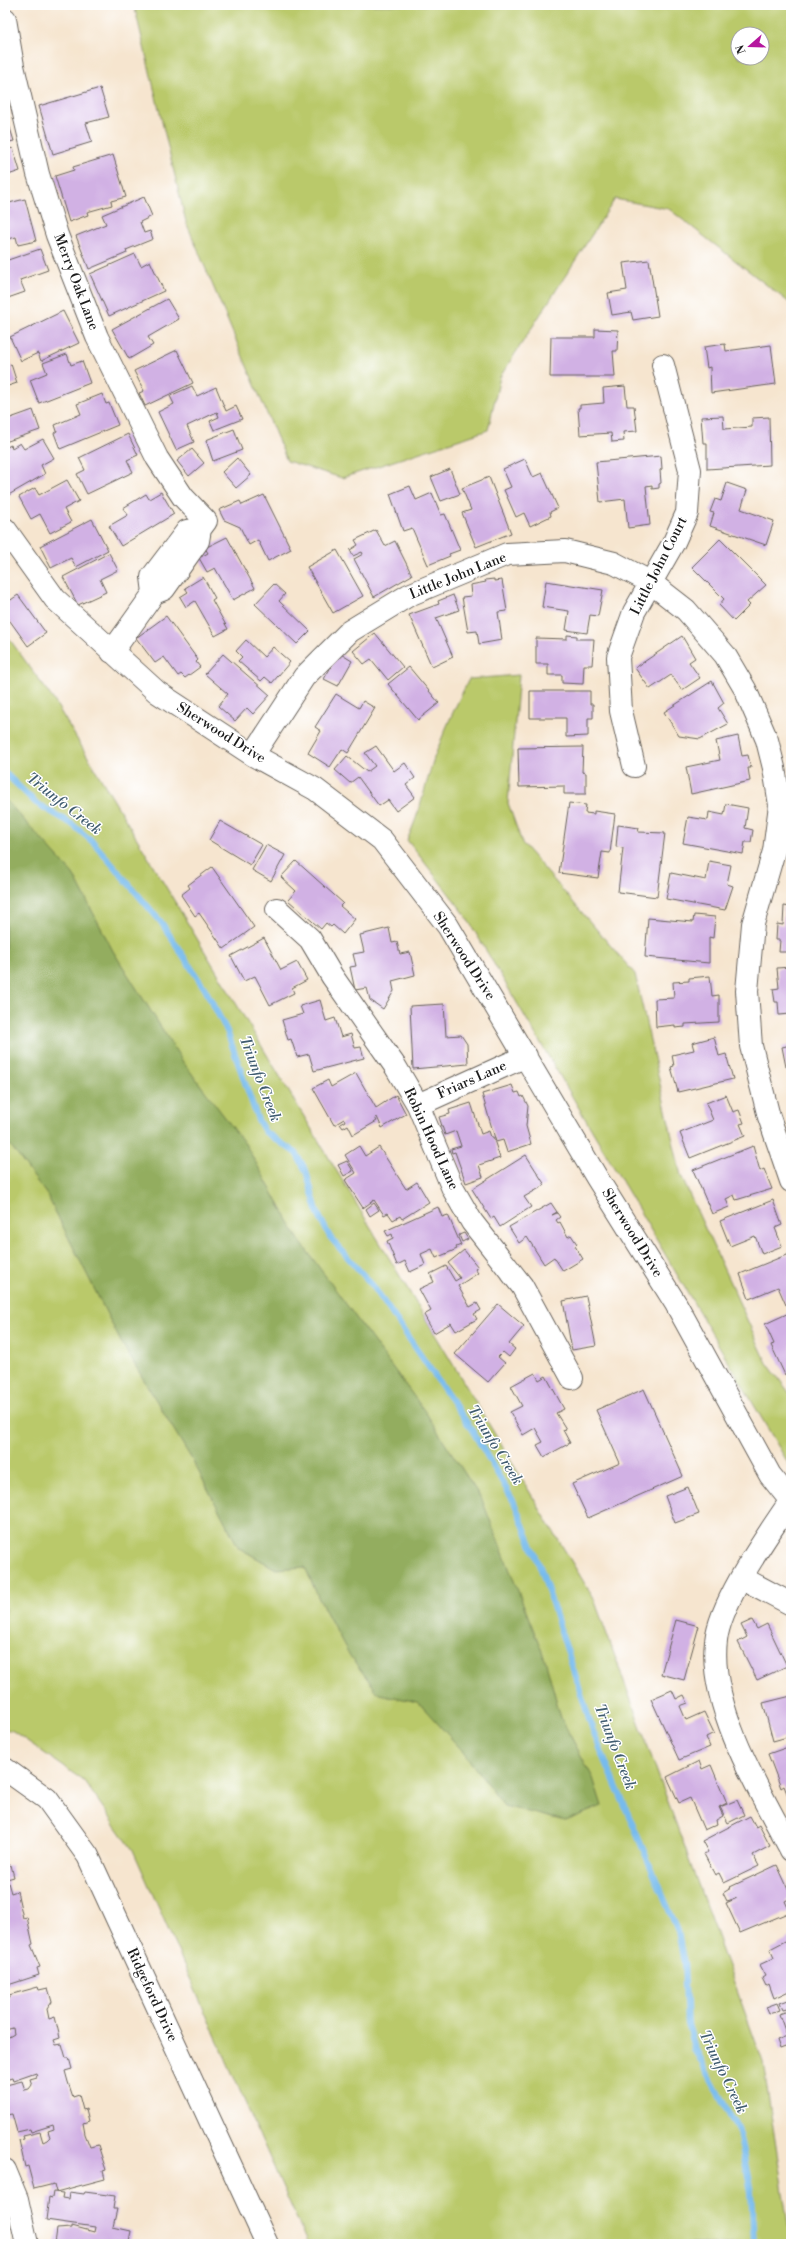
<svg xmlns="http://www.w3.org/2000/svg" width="796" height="2249" font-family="'Libre Bodoni',serif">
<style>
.green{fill:#bac96b;stroke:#6b7244;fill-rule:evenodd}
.forest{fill:#93ad5f;stroke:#58643e}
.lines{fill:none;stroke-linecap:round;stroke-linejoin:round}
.stream{stroke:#77bbed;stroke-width:6}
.building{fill:#d1b1e4}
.minor-casing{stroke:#68625b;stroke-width:24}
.minor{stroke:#fff;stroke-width:22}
.labels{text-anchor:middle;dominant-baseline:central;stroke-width:3;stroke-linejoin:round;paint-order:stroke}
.street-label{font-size:14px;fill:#1c1c1c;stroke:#fff}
.water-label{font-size:15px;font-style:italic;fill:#405c70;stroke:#fff}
</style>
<rect width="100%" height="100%" fill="#fff"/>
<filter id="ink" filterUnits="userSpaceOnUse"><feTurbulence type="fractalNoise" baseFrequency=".025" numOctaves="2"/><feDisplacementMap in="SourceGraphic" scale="8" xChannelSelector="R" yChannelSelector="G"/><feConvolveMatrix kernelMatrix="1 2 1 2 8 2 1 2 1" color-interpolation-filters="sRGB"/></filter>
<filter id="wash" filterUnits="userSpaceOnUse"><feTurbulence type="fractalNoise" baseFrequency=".012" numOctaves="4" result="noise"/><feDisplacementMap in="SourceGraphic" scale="16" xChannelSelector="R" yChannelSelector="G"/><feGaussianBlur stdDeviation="0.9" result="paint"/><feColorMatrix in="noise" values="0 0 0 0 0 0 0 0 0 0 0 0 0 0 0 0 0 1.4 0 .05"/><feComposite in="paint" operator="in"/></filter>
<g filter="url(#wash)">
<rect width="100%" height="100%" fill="#f6e5cf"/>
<path class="green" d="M134,5H791V304L669,209L615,199L500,377L488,430L342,478L287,461L186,222ZM738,34H762V58H738Z
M5,633L53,699L594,1599L763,2062L791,2244H308L133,1850L84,1781L13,1731L5,1729Z
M519,675L508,803L522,843L635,974L681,1176L767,1363L791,1395V1468L464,913L407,840C420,813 425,786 434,758C444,731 456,705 469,679Z"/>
<path class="forest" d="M5,799L73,874L113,951L183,1062L246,1145L299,1240L426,1413L482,1500L545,1659L561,1718L593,1778L602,1806L565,1821L504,1806L460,1748L418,1702L379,1694L350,1656L319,1599L305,1567L276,1569L239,1548L194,1463L121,1342L47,1195L5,1138Z"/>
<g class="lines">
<path class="stream" d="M5,773L36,803L72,824L94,843L161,922L205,989L227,1031L258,1120L265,1132L296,1153L306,1171L318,1214L330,1237L373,1286L472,1430L514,1502L541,1569L594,1734L678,1931L684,1963L687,2024L694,2048L739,2132L751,2192L754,2244"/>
</g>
<g id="blocks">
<path class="building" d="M100,88L109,117L86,123L92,142L53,154L39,106Z
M5,112L14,141L5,143Z
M13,148L20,171L5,176V150Z
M113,155L126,197L111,201L112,205L87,212L88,215L69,222L55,176L74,170L73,167Z
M144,197L152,216L140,222L144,233L150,231L153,239L126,250L127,253L89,269L76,236L106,224L102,215Z
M25,199L36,241L18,245L16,237L5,240V204Z
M40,249L48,270L20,280L25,292L5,299V261Z
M135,254L141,266L150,261L164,291L109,316L90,274Z
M649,260L658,316L633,320L631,312L612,315L608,293L627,290L623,263Z
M167,299L179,319L148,337L153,345L129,359L112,329Z
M63,311L79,343L41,361L38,353L21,361L10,337Z
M595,329L618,330L617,351H613L615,377H550L551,337H595Z
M725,344L726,351L771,345L776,384L711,393L710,367L707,368L704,347Z
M177,350L193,383L145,406L139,393L144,391L134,371Z
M67,354L71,365L82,361L90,383L39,403L30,380L47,373L43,363Z
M11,364L17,383L5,387V366Z
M192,386L197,396L216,387L226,411L236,406L242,419L214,430L210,421L219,417L217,412L187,426L194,442L176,450L158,412L174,404L170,396Z
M625,386L627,406H634L637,431L623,432L624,441L612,442L611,433L580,435L578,408H580V405L604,403L603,388Z
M102,394L106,404L109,403L118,425L60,449L54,433L57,431L55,425L81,414L77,404Z
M33,410L40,430L5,442V420Z
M723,416L724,429L752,427V418L769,417L770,465L707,469V443H703L701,417Z
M234,429L242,450L213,461L206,440Z
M128,434L138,455L127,460L133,472L87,494L77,474L85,470L79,458Z
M43,439L54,458L41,465L45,474L5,497V448L11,445L12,448L20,443L24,449Z
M192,449L204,463L189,476L177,461Z
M661,456L662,469L660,470L661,483L659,484V488L652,489V485L646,486L650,525L628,528L625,499L600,502L596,462Z
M237,458L251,475L236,488L222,472Z
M525,459L533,477L542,473L558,508L550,512L551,516L530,526L524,513L516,517L504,490L511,487L503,469Z
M450,469L460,494L441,501L431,477Z
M489,477L511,533L476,547L462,513L471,510L462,488Z
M67,480L79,501L64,509L71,522L50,533L40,514L31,519L19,497L35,488L39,495Z
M727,483L747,490L741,509L774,521L766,545L710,526L714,513L710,512L715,499L721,501Z
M410,486L416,500L432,493L441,515L445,514L460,550L449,554L450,556L428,565L412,528L403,531L390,494Z
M161,492L174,514L121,546L109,526L128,515L123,508L146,494L149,499Z
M264,495L291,549L268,561L258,540L249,545L240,527L224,520L219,510L240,501L242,505Z
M92,519L108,550L76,567L71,558L51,568L40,546Z
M376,530L385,546L395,541L412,575L374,597L354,559L363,554L362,552L353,556L350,550L358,545L355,540Z
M227,537L255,588L233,600L215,568L207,572L199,558L208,553L205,548Z
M720,539L766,585L747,602L750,605L734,621L719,605L724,599L692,567Z
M337,550L363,596L333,613L307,567Z
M109,553L118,570L100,579L106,592L78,605L63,577Z
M203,577L215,598L212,600L228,629L215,636L195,601L186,607L180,597L188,592L185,588Z
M494,579V581L502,580L507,611L498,612L502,640L479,644L477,631L468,632L462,597L471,596L470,585L486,582L485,580Z
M546,581L603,590L598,616L590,615L587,633L566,630L569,611L542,607Z
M274,584L285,594L279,601L310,631L297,644L255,604Z
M18,595L46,633L28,646L5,614V604Z
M453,595L459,610L436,618L453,657L432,667L409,615L439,604L438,601Z
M166,616L198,660L196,662L200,667L185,678L181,674L178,676L164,657L155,663L136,638Z
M375,633L403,667L388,680L371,659L364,664L353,651Z
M567,635L577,636V639H594L592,665H584L583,684L562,683V675H548V664H536V638L567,639Z
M682,636L695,658L689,662L700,678L682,690L671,675L650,689L635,668Z
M246,640L264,657L273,647L290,662L272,683L265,677L261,681L238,661L242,657L236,651Z
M339,653L352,661L338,686L324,679Z
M223,654L270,695L253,714L247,708L235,721L218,706L228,694L205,674Z
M409,667L439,703L418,720L388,684Z
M712,681L724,703L718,708L728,724L700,739L679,736L664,712Z
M530,691H590V704H593V718H588V736L566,737V718H530Z
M336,694L359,708L363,701L375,708L348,753L342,749L330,767L308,753L321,731L315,727Z
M738,736L742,756L748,755L751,768H748L750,781L691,794L686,767L720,760L716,741Z
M376,746L394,771L405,763L415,778L406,785L415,797L396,811L388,800L379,806L358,777L350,783L335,770L347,756L367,772L375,766L365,753Z
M583,747L582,772L586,773V794H564V786L519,787L518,748Z
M569,803L586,805L585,813L594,814V811L615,814L610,853L602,852L598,878L559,873Z
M726,804L748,808L745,828L753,830L751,842H745L743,854L683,843L688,817L708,820L709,812L724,815Z
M220,821L262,845L250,865L209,840Z
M618,825L639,828L638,832L665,833L657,897L618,892L623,848L616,847Z
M266,845L285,855L271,881L252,870Z
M296,861L343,903L340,906L355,919L343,934L333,925L331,927L326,923L321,929L288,900L296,891L281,877Z
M709,861L731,865L727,884L733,886L725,910L666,899L671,873L706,880Z
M212,867L254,927L224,949L199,913L195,916L181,895L190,888L188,885Z
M784,906L791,907V952H779L780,940H776L777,924L783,925Z
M694,915L715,917L713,938L709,937V963L645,957L648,918L693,922Z
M389,928L392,943L397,942L400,954L410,952L415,975L392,981L394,991L383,1009L370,1000L367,988L355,990L350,967L356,966L353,954L364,952L360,935Z
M264,938L281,970L297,962L307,980L292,988L294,993L270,1005L255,976L244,981L231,956Z
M791,967V1014L779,1015L778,1002H775L773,989L779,988L777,968Z
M710,976L712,996L719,995V1022L685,1024V1027L675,1028V1025L656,1027L655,999L674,998L673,982L689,981V978Z
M320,1000L326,1021L335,1018L341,1037L351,1034L355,1048L361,1047L364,1058L314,1071L309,1054L297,1057L291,1039L288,1040L282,1020L303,1014L300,1006Z
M444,1004L446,1036L461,1035L467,1044L468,1064L413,1069L410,1006Z
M714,1037L719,1056L726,1054L733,1079L678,1092L671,1067L674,1066L672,1055L694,1050L692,1043Z
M791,1045V1066L786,1067L782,1047Z
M356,1073L376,1108L396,1095L406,1114L382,1128L377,1117L375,1118L377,1121L353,1135L348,1125L343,1128L340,1124L345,1121L344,1119L334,1125L313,1088L328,1080L331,1087Z
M512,1085L515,1093L519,1092L521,1097L523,1096L528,1106L526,1126L531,1144L507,1152L503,1140L496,1142L482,1094Z
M726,1095L733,1112L739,1110L744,1123L740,1124L745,1136L690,1158L680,1133L713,1120L706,1103Z
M471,1103L481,1134L489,1131L491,1137H493L500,1158L479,1165L483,1177L466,1183L455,1152L452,1153L451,1149L461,1146L456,1131L445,1135L439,1117L450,1114L449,1110Z
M359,1146L365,1156L379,1147L406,1189L417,1182L429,1202L402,1219L400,1216L393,1220L388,1213L384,1215L374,1200L363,1208L345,1180L356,1173L345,1155Z
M753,1146L760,1171L764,1169L772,1189L736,1200L734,1195L726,1199L729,1207L712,1214L693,1170Z
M526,1155L545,1185L524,1197L531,1207L500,1227L494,1217L491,1219L472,1189Z
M347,1161L353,1171L344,1176L338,1165Z
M773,1200L782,1225L775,1228L782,1246L762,1254L755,1236L730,1246L720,1221Z
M374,1203L379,1210L370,1216L366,1209Z
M551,1203L557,1212L552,1215L557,1213L560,1217L556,1220L558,1223L560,1222L568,1237L571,1235L577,1244L575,1246L583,1259L563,1271L554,1257L544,1264L527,1237L519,1243L509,1227Z
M438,1207L442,1217L448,1215L461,1245L456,1247L457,1249L436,1258L432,1249L421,1254L425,1265L410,1272L405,1261L397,1265L387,1241L393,1238L392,1234L388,1236L385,1231Z
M464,1233L468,1239L462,1242L459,1235Z
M464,1250L478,1267L475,1269L478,1273L458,1286L470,1307L477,1303L481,1310L474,1314L477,1319L456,1331L451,1323L434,1333L424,1315L431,1311L419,1289L434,1282L430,1274L446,1266L455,1281L460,1278L448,1263Z
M791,1253V1303L786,1305L778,1287L749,1299L740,1274Z
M586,1296L596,1346L572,1350L563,1301Z
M498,1304L524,1326L509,1344L515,1349L509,1357L503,1352L498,1357L505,1363L488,1382L455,1354Z
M791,1312V1372L785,1375L771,1345L774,1344L765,1324Z
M535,1373L539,1380L546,1376L564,1409L556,1413L566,1429L563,1430L570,1443L544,1457L537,1445L543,1442L535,1428L523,1435L510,1412L522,1406L511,1386Z
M644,1389L683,1476L588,1518L572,1484L620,1463L596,1410Z
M688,1487L699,1514L675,1523L665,1496Z
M676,1620L699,1626L684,1680L661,1674Z
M752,1620L757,1629L767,1624L787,1666L757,1680L738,1642L747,1637L741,1625Z
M672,1690L676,1699L684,1695L688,1703L680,1706L686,1720L704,1712L714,1733L706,1737L710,1747L679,1760L651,1699Z
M791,1696V1736L773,1741L763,1703Z
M791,1746V1795L788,1796L784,1786L781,1788L768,1754Z
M699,1761L702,1769L711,1765L727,1803L719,1807L723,1816L716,1820L717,1824L704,1830L690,1798L679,1803L667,1777Z
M737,1800L744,1815L728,1823L720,1807Z
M750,1816L756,1827L759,1825L770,1846L753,1855L759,1866L724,1883L719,1873L715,1875L704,1854L708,1852L702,1841Z
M11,1865L14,1877L7,1879L11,1893L17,1891L23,1918L27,1917L33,1944L31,1945L40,1967L37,1968L39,1975L5,1986V1867Z
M777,1865L791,1895V1898L785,1901L790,1912L740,1933L726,1903L737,1898L727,1901L723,1893L731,1888L730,1887Z
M791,1938V1990L774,1998L769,1984L766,1986L762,1978L765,1976L759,1965L774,1958L770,1949Z
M38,1987L39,1990L48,1988L52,2002L47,2009L49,2019L55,2017L60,2038L54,2040L56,2045L62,2044L66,2058H69L72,2069L65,2071L68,2082L73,2097L79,2095L83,2110L86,2109L89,2121L83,2123L85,2134L90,2147L98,2145L106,2170L103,2171L105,2179L56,2192L54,2184L34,2189L28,2166L25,2167L19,2140L24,2139L23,2136L40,2132L43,2142L47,2140L50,2137L48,2131L54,2129L53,2125L31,2132L30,2129L17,2132L12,2114L6,2115L5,2110L6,2085L22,2081L25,2090L29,2089L32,2085L30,2079L37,2077L36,2073L13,2081L12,2078L5,2080V2033L7,2038L14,2034L13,2028L5,2030V1999L10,1998L9,1995Z
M791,1999V2008L783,2010L780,2003Z
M777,2003L780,2010L769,2014L766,2007Z
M791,2010V2045L780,2049L777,2040L787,2036L779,2014Z
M53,2192L63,2193L62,2198L68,2199L69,2192L84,2194L85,2192L115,2196L113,2209H117L113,2227L131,2231L129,2243L55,2244L57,2229L72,2228V2226L94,2232L95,2227L46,2220L49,2197L52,2198Z"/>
</g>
</g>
<g filter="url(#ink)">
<use href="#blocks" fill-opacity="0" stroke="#68625b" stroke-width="1"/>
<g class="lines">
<g class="minor-casing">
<path id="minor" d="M5,19L13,66L38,174L57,235L97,337L157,458L183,497L206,521L200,529L198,541L164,589L154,593L112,652
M5,529L55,599L157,692L253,755L315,789L382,840L448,926L597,1178L676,1304L770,1475L791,1501
M154,593L152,577L187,531L196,530
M253,755L304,677L350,631L409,595L507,554L565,551L614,563L650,582L686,610L725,655L745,689L767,740L774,768L780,805L774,851L753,924L747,991L751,1046L769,1117L791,1181
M634,766L621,711L618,657L634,612L674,542L687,513L690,470L663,365
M277,909L310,939L332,976L395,1066L418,1105L453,1189L472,1222L522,1286L572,1378
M418,1105L526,1056
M791,1500C768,1535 720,1601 716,1641C708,1706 761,1794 791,1850
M742,1578L791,1604
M5,1769L47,1799L88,1856L267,2244
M5,2170L17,2199L27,2244"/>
</g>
<use href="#minor" class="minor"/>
</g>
</g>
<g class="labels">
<g class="street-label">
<text transform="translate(76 282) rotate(69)">Merry Oak Lane</text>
<text transform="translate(659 566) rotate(-63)">Little John Court</text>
<text transform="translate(458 576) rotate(-22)">Little John Lane</text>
<text transform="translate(221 733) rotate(32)">Sherwood Drive</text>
<text transform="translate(464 956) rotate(57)">Sherwood Drive</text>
<text transform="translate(472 1080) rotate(-24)">Friars Lane</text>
<text transform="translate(431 1139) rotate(65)">Robin Hood Lane</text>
<text transform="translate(632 1233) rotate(58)">Sherwood Drive</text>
<text transform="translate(152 1995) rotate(65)">Ridgeford Drive</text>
</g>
<g class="water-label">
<text transform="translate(64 804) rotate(38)">Triunfo Creek</text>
<text transform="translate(260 1079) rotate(69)">Triunfo Creek</text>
<text transform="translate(495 1445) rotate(58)">Triunfo Creek</text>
<text transform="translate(615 1747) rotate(69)">Triunfo Creek</text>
<text transform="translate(723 2072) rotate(64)">Triunfo Creek</text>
</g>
</g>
<rect width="796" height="2249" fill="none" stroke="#fff" stroke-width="20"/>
<g transform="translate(750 46) rotate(250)"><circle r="19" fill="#ffffff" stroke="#a4a4a4"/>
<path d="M0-3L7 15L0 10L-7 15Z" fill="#b5179e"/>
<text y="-6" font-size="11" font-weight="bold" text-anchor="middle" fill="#1c1c1c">N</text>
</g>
</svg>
